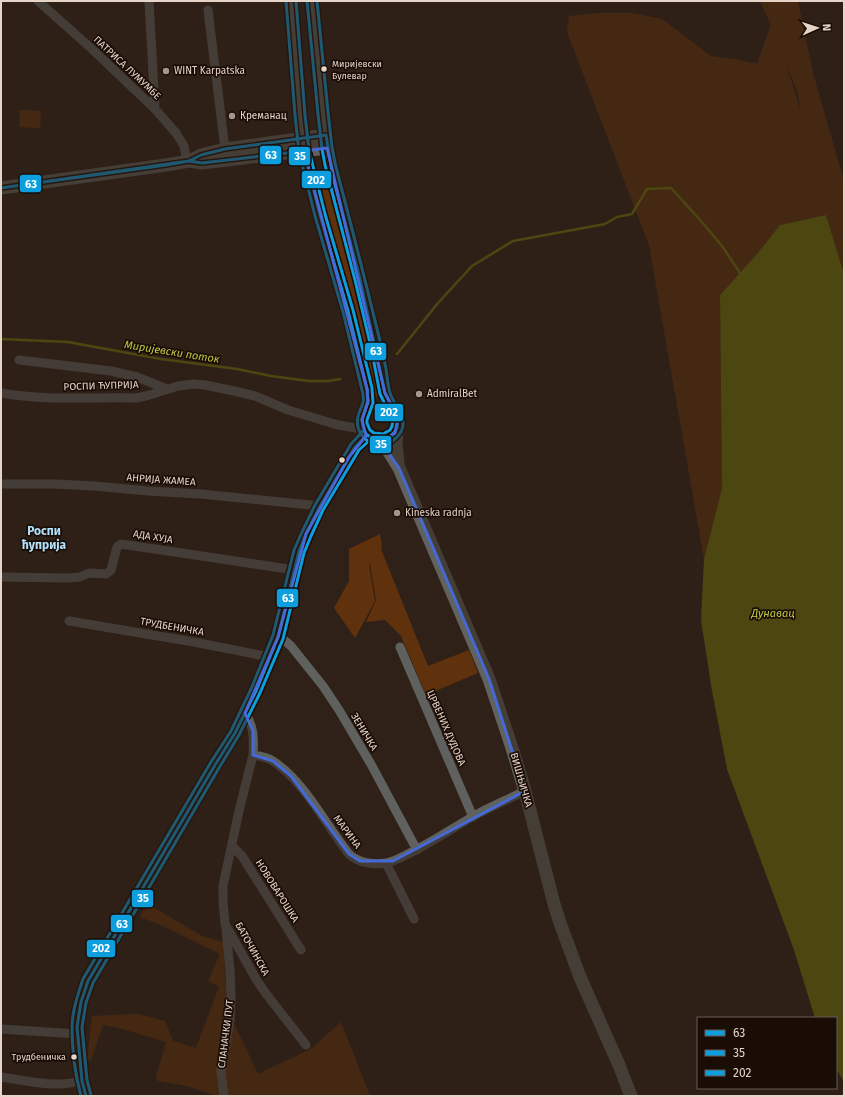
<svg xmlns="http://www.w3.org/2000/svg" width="845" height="1097" font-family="'Fira Sans',sans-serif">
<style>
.green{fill:#60310d;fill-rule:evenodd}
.water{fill:#6f730a}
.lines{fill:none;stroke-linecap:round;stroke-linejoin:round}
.stream{stroke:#6f730a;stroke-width:2.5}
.street{stroke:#5e615e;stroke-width:9}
.secondary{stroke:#61625e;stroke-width:13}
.bus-1-casing{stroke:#190d06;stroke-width:6}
.bus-2-casing{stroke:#190d06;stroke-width:6}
.bus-3-casing{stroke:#190d06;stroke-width:6}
.bus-1{stroke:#0d9ede;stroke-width:3}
.bus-2{stroke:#0d9ede;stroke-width:3}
.bus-3{stroke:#0d9ede;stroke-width:3}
.marked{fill:none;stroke:#4569d5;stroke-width:3;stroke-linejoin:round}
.bus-dot{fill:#e6d4c9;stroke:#190d06;stroke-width:1.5}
.poi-dot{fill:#a6958b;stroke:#190d06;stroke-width:1.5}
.labels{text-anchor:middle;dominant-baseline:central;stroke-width:3.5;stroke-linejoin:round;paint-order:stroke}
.bus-label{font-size:9px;fill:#e6d4c9;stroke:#190d06;text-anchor:start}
.street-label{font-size:10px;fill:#e6d4c9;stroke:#190d06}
.poi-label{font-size:10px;fill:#e6d4c9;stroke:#190d06;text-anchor:start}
.water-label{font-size:11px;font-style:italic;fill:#bfc845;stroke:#190d06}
.quarter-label{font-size:12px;font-weight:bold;fill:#b3e1fb;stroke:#190d06}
.line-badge{stroke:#190d06;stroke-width:1.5}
.badge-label{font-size:11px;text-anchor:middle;font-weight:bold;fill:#fff}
</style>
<rect width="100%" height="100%" fill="#302118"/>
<path class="green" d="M760,1H798L813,73L844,181V274L826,215L780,225L756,255L720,295L722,488L704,559L649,245L567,32L569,16L600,13H632L662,19L711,56L739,60L757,64L771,25ZM787,67L798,93L801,111L787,68Z
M20,110L41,111L40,128L19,127Z
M325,176L359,305L379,394L376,397L374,396L355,311L321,192L318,177Z
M380,534L382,546L381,549L428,666L469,650L478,673L426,695L401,636L385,620L366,622L376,600L370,564L369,565L375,601L355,638L334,608L349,581V549Z
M151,906L202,936L223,942L227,1009L258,1074L311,1049L341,1022L370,1096H217L187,1086L158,1081L156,1077L166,1042L119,1028L103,1025L91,1060H87L92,1016L138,1014L165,1021L173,1041L196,1048L219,987L208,981L220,954L161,925L140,917L143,911Z"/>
<path class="water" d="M826,215L844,274V1082L836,1068V1018H815L794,950L727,769L712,691L701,620L704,559L722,488L720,295L756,255L780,225Z"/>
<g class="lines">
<path class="stream" d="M1,339L68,342L161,359L237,369L271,376L309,381H328L340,379
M397,354L438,303L472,266L513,241L605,224L617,217L632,214L647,189L671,188L702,222L722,246L740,273"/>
<path class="street" d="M38,1L92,49L155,109L176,133L184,146L187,161
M149,1L155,109
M208,10L225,149
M19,360L111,371L137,377L167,389
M1,393C46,401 90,397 136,398L146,396L178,386L194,384L205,385L234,391L255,396L288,410L338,425L356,428L362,426
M1,484H55L94,486L148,491L201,494L311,505L319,508
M2,577L67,578L80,577L89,573L106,574L111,570L117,547L121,544L295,570
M69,621L194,642L270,657
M278,637L284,640L291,646L323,686L339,710L372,766L417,850
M400,647L473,817
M245,713C254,726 254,739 253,755C260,756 267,757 273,761C305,782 325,824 349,854C358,863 374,865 386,863C393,862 400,858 406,855C429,844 450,830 472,817C489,807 507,800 525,791
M253,755L239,811L223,886V901L225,924L256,979L267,995L306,1045
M232,846L242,856L301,950
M386,863L414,919
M1,1029L77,1034
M1,1077C28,1081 55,1088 82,1081
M224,1096L221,1071L230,1020L231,996L230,971L226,929"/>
<path class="secondary" d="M291,1L300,115L304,151L320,215L348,311L367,389C368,394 369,399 368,404C366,412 361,418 362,426C364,436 373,437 380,442C389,449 393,459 399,468L489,679L512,748L525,791L554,904L560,923L580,977L619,1065L631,1096
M312,1L327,148L333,177L360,279L376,346L385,393L386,399L396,413L398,418L396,444L398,462
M190,161L202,163L327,148
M1,188L166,165L189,161L201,155L225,149L326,135
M86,1096L82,1081L79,1056L77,1027L81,1002L88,981L115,934L148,880L215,765L235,733L256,691L278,637L299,551L306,534L319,508L349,457L355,447L367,435"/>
<g class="bus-1-casing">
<path id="bus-1" d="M326,135L333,177L360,279L385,393L396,414L398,421L397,428L394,433L389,437L384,439L377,440L371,438L366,434L363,427L362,419L368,402L367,389L348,311L320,215L304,151L202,163L189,161L201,155L225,149Z
M189,161L166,165L1,188Z
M86,1096L82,1081L77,1027L81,1002L88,981L215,765L235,733L256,691L278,637L299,551L306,534L319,508L355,447L367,435"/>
</g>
<g class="bus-2-casing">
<path id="bus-2" d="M286,1L295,115L299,152L315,216L343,312L362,390C363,394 364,398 363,402C362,407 359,411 358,416C355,429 363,441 375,444C383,446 392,443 397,437C412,422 395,407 390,393C388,386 387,377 386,369C383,354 380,340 376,325C363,271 349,217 335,163L332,147L328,112L317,1
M91,1095L87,1080L82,1027L86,1003L93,983L219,768L239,735L260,693L283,639L304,553L311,536L323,510L359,450L371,439"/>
</g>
<g class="bus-3-casing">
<path id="bus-3" d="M296,1L305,115L309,150L325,214L353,310L372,388L373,403L367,420V423L370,430L374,433L383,434L390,430L392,426L393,421L380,394L371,347L355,280L325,165L322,149L318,114L307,1
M81,1096C75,1074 72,1050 72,1028C72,1011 78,994 83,979L211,762L231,731L251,689L273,635L294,550L302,532L315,505L351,444L363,431"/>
</g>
<use href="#bus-1" class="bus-1"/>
<use href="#bus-2" class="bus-2"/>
<use href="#bus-3" class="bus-3"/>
</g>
<path d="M0 0H845V1097H0ZM327,148L385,393L398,418L395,433L381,442L399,468L489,679L525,791L393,861H360L349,854L291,776L273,761L253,755V731L245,713L278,637L306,534L349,457L366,436L362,420L368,401L367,389L304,151Z" fill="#302118" fill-opacity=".55" fill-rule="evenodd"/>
<path class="marked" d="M327,148L385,393L398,418L395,433L381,442L399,468L489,679L525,791L393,861H360L349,854L291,776L273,761L253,755V731L245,713L278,637L306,534L349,457L366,436L362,420L368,401L367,389L304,151Z"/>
<g class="bus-dot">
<circle cx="324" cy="69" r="3.5"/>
<circle cx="342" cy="460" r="3.5"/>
<circle cx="74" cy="1057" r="3.5"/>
</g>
<g class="poi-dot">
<circle cx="166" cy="71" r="4"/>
<circle cx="232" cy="116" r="4"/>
<circle cx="419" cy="394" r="4"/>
<circle cx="397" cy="513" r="4"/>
</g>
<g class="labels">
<g class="bus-label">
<text x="332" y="64">Миријевски<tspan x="332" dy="12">Булевар</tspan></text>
<text x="66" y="1057" text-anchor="end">Трудбеничка</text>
</g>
<g class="street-label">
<text transform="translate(127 68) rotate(43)">ПАТРИСА ЛУМУМБЕ</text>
<text transform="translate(101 386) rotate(-2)">РОСПИ ЋУПРИЈА</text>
<text transform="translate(161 480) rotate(4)">АНРИЈА ЖАМЕА</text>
<text transform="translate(153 537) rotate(9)">АДА ХУЈА</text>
<text transform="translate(172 627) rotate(10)">ТРУДБЕНИЧКА</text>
<text transform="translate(446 728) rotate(66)">ЦРВЕНИХ ДУДОВА</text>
<text transform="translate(364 732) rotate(59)">ЗЕНИЧКА</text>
<text transform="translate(521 780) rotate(74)">ВИШЊИЧКА</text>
<text transform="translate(347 832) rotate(53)">МАРИНА</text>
<text transform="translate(277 891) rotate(58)">НОВОВАРОШКА</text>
<text transform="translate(252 949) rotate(61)">БАТОЧИНСКА</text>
<text transform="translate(226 1034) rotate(-83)">СЛАНАЧКИ ПУТ</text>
</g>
<g class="poi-label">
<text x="174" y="71">WINT Karpatska</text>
<text x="240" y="116">Креманац</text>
<text x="427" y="394">AdmiralBet</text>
<text x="405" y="513">Kineska radnja</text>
</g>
<g class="water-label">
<text transform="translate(172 352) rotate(9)">Миријевски поток</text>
<text x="773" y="613">Дунавац</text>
</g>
<g class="quarter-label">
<text x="44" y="531">Роспи<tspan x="44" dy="14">ћуприја</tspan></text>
</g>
</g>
<g class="line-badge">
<rect x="259" y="145" width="23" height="20" rx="4" fill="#0d9ede"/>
<rect x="288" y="146" width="23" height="20" rx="4" fill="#0d9ede"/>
<rect x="301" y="170" width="31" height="19" rx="4" fill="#0d9ede"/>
<rect x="19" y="174" width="23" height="19" rx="4" fill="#0d9ede"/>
<rect x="364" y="342" width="23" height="19" rx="4" fill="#0d9ede"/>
<rect x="374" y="403" width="30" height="19" rx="4" fill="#0d9ede"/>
<rect x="369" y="435" width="23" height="19" rx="4" fill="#0d9ede"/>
<rect x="276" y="588" width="23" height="20" rx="4" fill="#0d9ede"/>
<rect x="131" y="889" width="23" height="19" rx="4" fill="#0d9ede"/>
<rect x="110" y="914" width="23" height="19" rx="4" fill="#0d9ede"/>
<rect x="86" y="939" width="30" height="19" rx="4" fill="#0d9ede"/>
</g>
<g class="badge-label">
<text x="271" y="159">63</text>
<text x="300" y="160">35</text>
<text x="316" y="184">202</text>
<text x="31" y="188">63</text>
<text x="376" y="355">63</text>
<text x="389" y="416">202</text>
<text x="381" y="448">35</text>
<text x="288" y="602">63</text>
<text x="143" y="902">35</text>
<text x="122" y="928">63</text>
<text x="101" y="952">202</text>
</g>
<rect width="845" height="1097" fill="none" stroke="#e6d4c9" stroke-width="4"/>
<rect x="697" y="1017" width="140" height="72" fill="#190d06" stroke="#6b5d54"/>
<rect x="705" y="1030" width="20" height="6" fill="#0d9ede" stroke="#6b5d54"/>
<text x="733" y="1037" font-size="12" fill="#e6d4c9">63</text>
<rect x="705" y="1050" width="20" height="6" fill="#0d9ede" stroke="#6b5d54"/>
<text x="733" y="1057" font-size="12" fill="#e6d4c9">35</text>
<rect x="705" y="1070" width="20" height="6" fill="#0d9ede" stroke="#6b5d54"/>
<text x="733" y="1077" font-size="12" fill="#e6d4c9">202</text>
<g transform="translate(817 28) rotate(87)" stroke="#190d06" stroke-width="3" paint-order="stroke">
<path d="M0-3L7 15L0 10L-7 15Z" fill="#e6d4c9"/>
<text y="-6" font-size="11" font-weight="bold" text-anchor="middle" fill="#e6d4c9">N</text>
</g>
</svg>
